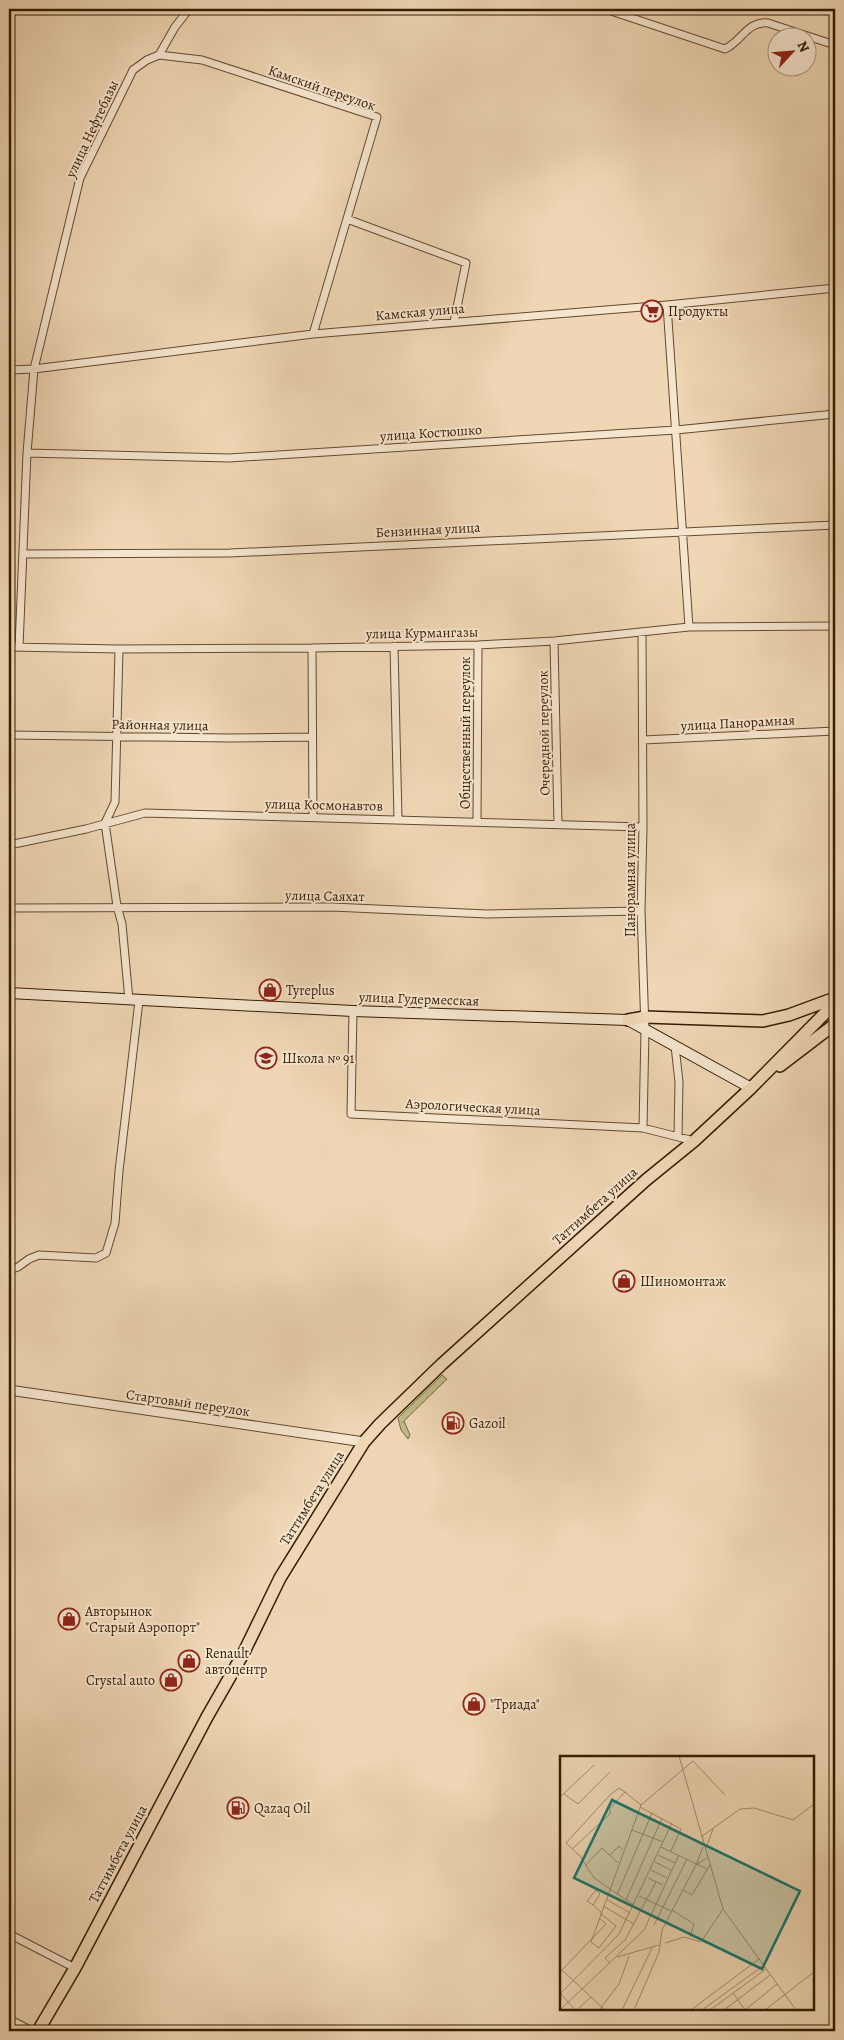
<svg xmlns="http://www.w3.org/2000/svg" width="844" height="2040" font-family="Alegreya,serif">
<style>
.green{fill:url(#green-dots);stroke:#7a6c44}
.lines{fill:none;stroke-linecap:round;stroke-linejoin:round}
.minor-casing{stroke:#644a2d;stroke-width:9}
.tertiary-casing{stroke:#644a2d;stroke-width:11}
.secondary-casing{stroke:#351c00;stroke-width:12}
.primary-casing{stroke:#351c00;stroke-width:14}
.minor{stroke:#f5e4ce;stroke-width:7}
.tertiary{stroke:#f5e4ce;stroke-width:9}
.secondary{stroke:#f5e4ce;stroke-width:10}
.primary{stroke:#efd6b4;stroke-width:11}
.labels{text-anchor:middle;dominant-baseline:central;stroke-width:4;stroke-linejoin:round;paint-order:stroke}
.street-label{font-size:14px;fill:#351c00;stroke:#f5e4ce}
.poi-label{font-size:14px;fill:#351c00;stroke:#f5e4ce;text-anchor:start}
.inset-road{fill:none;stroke:#a58c6c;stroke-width:1}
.view{fill:#0f766e;fill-opacity:0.15;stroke:#0f766e;stroke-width:2.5}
.inset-edge{fill:none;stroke:#351c00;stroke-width:2.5}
</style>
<defs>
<pattern id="green-dots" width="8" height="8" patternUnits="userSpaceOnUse" patternTransform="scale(1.25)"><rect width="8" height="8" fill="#c0bc89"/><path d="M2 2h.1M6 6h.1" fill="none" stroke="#a6a174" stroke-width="1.8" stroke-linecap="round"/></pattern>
</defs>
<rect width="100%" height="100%" fill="#efd6b4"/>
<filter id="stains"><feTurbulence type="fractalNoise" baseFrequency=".004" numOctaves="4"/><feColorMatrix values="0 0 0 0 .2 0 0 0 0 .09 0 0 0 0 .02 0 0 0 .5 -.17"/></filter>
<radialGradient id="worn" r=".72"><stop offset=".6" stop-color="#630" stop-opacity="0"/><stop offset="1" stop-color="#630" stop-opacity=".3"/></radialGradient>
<path class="green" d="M442,1375L447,1379L404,1421L410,1435L408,1439L401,1430L398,1418Z"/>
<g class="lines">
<g class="minor-casing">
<path id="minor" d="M605,9L725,49C743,40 747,21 768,23L835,45
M159,55L202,60L377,117L313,334
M347,219L466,263L454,322
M667,305L689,627
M9,370L34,369L313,334L667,305L835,288
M27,453L229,458L676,430L835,414
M23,554L230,553L835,525
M642,632L643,827L641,911L645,1030L643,1128
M554,641L558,824
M394,646L398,819
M9,647L119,649L312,648L478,645L554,641L689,627L835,626
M19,647L27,453L34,369L80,178L133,70L147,60L159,55L175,27L189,9
M312,648L313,817
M119,649L115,802L105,823L117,906L122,924L129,1000
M9,735L228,738L311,737
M643,740L835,731
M477,822L478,645
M9,845L86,829L145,813L643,827
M9,908L332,907L487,914L641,911
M353,1011L351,1114L643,1128L694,1141
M675,1046L679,1082L678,1137
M9,1270L18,1267L29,1259L39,1255L96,1258L106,1253L115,1223L119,1171L139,1001
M9,1934L75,1968
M9,2019L32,2031"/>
</g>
<g class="tertiary-casing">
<path id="tertiary" d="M9,1390L364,1442"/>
</g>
<g class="secondary-casing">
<path id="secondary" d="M9,993L353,1011L628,1020L751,1088"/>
</g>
<g class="primary-casing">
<path id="primary" d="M628,1020L645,1017L763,1021L789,1015L835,998
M780,1066L835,1024
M38,2031L75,1968L207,1717L243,1654L280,1578L364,1442L380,1424L442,1364L646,1180L694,1141L751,1088L835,1003"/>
</g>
<use href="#minor" class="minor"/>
<use href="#tertiary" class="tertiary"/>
<use href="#secondary" class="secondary"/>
<use href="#primary" class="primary"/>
</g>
<defs>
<g id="supermarket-ring" transform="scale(1.125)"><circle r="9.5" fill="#f5e4ce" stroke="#8f2418" stroke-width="1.5"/><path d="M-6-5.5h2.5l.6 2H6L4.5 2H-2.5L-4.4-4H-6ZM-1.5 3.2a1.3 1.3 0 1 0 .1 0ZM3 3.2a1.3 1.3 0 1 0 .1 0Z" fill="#8f2418"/></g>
<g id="shop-ring" transform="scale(1.125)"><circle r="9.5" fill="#f5e4ce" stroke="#8f2418" stroke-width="1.5"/><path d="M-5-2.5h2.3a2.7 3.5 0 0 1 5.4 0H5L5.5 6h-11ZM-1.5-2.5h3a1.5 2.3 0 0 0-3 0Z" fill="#8f2418"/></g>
<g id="school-ring" transform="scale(1.125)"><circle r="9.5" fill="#f5e4ce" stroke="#8f2418" stroke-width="1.5"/><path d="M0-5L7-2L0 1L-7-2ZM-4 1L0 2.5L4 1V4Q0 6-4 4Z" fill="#8f2418"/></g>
<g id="fuel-ring" transform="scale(1.125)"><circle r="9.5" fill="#f5e4ce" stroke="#8f2418" stroke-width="1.5"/><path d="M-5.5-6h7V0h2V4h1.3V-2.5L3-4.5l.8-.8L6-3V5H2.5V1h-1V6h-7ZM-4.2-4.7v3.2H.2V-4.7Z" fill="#8f2418"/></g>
</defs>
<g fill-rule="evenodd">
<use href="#supermarket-ring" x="652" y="311"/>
<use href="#shop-ring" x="270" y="990"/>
<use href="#school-ring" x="266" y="1058"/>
<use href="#shop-ring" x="624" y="1281"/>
<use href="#fuel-ring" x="453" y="1423"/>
<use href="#shop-ring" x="69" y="1619"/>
<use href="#shop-ring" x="189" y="1661"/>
<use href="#shop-ring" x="171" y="1680"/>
<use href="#shop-ring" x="474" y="1704"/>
<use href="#fuel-ring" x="238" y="1808"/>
</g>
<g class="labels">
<g class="street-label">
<text transform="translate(322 88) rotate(19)">Камский переулок</text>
<text transform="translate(92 129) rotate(-65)">улица Нефтебазы</text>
<text transform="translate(420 312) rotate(-5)">Камская улица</text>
<text transform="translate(431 433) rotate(-4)">улица Костюшко</text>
<text transform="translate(428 530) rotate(-3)">Бензинная улица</text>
<text transform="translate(422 633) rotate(-1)">улица Курмангазы</text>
<text transform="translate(738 723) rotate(-3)">улица Панорамная</text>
<text transform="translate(160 725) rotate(1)">Районная улица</text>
<text transform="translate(465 733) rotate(-90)">Общественный переулок</text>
<text transform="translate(544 733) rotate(-91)">Очередной переулок</text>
<text transform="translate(324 805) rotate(1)">улица Космонавтов</text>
<text transform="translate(630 880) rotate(-90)">Панорамная улица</text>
<text transform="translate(325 896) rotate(1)">улица Саяхат</text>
<text transform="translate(419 999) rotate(2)">улица Гудермесская</text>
<text transform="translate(473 1107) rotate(3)">Аэрологическая улица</text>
<text transform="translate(595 1206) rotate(-42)">Таттимбета улица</text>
<text transform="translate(188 1403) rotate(8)">Стартовый переулок</text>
<text transform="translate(312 1498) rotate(-58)">Таттимбета улица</text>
<text transform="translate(118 1854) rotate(-62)">Таттимбета улица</text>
</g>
<g class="poi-label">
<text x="668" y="311">Продукты</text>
<text x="286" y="990">Tyreplus</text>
<text x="282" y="1058">Школа № 91</text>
<text x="640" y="1281">Шиномонтаж</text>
<text x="469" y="1423">Gazoil</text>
<text x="85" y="1611">Авторынок<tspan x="85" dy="16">"Старый Аэропорт"</tspan></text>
<text x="205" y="1653">Renault<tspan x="205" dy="16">автоцентр</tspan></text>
<text x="155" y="1680" text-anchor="end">Crystal auto</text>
<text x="490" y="1704">"Триада"</text>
<text x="254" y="1808">Qazaq Oil</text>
</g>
</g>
<g transform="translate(560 1756)">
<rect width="254" height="254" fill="#efd6b4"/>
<path class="inset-road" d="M119,0L163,153L236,254M65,36L59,32L50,39L6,87L20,100L34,122L74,149M4,38L18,48L50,16M0,41L34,9M80,51L121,73L111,95M72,74L103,86M141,81L180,53L194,52L233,64L254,48M101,91L147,113M146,92L153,73M12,93L50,58V52L65,36L81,49M50,99L59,90L63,94M98,99L115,107M95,106L111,114M26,109L42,92L58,107M136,109L143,91M91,114L107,122M88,122L103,129M123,134L132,139L150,109M57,139L92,57M79,140L111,155M46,143L70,157M66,144L102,62M33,149L40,138L36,134L27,145L33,149L41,156M43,150L74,168M112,154L134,168L130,181M94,169L127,103M31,186L81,49L133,5L165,39M31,186L39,192L56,170L40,157M105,187L124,181L141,186L163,153M57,201L99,189M50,207L45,202L65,184L96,126M2,214L45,254M0,216L46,168L39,162M173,237L185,254M0,238L59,178L112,67M1,238L15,254M0,254L84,174L119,99M17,254L31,241M39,254L59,228L69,200M62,254L92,192M74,254L99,196L102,174L136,109L148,101M131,254L199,203M142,254L203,210M150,254L206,213M164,254L210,219M185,254L217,228M205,254L254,216"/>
<path class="view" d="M52,44L240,135L202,213L14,122Z"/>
<rect width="254" height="254" class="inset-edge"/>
</g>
<rect width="844" height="2040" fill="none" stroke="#efd6b4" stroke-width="30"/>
<rect x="10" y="10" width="824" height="2020" fill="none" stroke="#351c00" stroke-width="2.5"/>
<rect x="15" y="15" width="814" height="2010" fill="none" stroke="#351c00"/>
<g transform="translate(792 52) rotate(64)"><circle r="24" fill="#f5e4ce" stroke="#a8947c"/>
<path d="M0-4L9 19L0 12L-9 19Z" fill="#8f2418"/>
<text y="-8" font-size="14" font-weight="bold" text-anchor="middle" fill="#351c00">N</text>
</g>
<rect width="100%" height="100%" filter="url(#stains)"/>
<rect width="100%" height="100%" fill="url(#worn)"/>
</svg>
